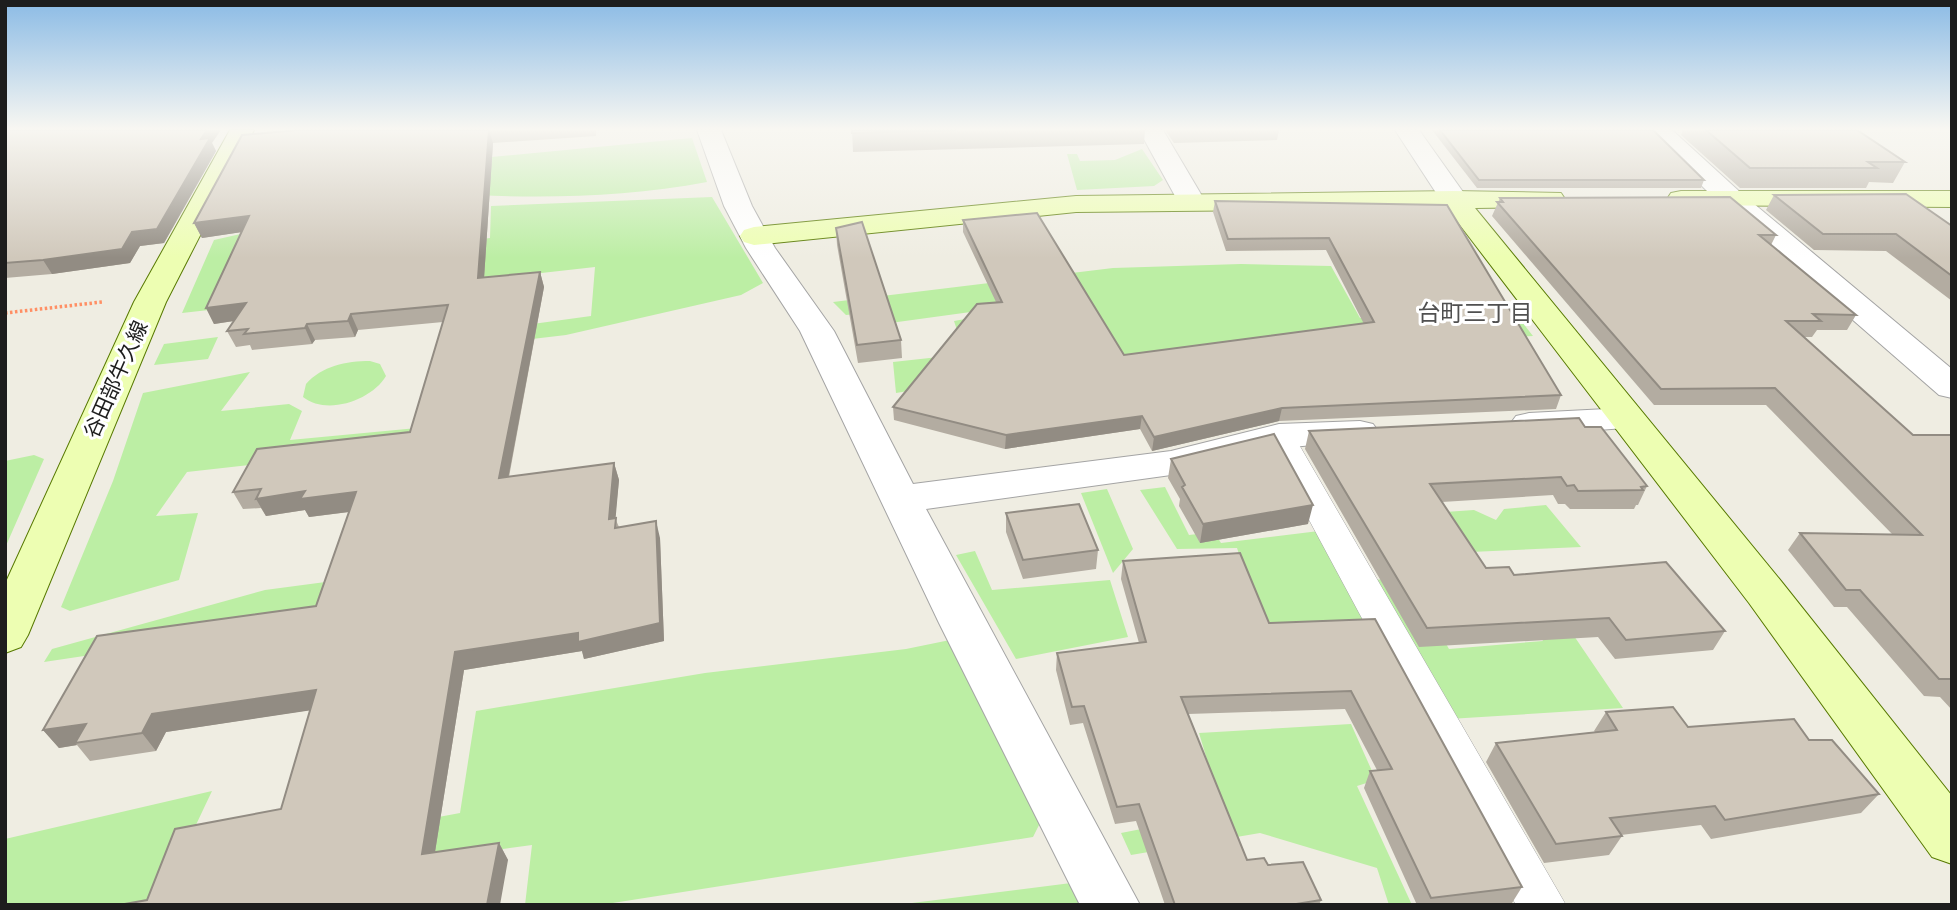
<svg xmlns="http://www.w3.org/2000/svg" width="1957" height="910" font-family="'Noto Sans','Noto Sans JP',sans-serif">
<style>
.grass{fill:#bceea4}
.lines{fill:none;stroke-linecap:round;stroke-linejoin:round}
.lane-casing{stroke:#a4a4a4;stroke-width:1}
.street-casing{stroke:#a4a4a4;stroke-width:2}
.secondary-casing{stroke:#577900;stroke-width:2}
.path{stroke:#ff8f64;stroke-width:3.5;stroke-dasharray:2.5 2.5;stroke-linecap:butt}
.lane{fill:#fff;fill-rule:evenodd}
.street{fill:#fff;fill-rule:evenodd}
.secondary{fill:#edfeb2;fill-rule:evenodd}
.wall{fill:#b3aca1}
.shaded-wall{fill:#928c83}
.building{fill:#d0c8bb;stroke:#928c83;stroke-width:2}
.labels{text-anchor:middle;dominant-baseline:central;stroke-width:6;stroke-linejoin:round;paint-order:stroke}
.street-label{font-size:21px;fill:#1d1d1d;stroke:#fff}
.neighbourhood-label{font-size:23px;fill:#505050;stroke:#fff}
</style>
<rect width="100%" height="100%" fill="#efede2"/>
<path class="grass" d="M692,138L707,182C559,210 407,191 258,179Z
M1142,149L1163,180L1154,186L1077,190L1067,154H1077L1080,161L1115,160Z
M712,197L763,283L741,295L566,335L515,341L518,326L591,316L595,267L182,313L214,240L245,233L393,250L490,238L491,206Z
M1241,264L1331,266L1360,318H1519L1533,336C1320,343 1106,357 896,393L893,362L957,355L950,335L958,333L954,321L982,316L978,311L861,327L856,314L846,315L833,302L1113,268Z
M218,337L208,359L154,365L164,344Z
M370,361L380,364L386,376C372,400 327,416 303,397L306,384C322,366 346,361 370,361Z
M250,372L221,411L289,404L302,411L290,440L417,428L412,447L187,472L156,516L198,513L179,580L70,611L61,607L113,481L143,393Z
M34,455L44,459L5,548V461Z
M1165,487L1189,535L1214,532L1221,543L1319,531L1401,668L1266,635L1237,548L1177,549L1140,490Z
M1107,489L1133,549L1113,573L1081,493Z
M1546,505L1581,547L1471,552L1445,512L1474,510L1496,520L1504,509Z
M975,551L992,590L1110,580L1128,637L1016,659L956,555Z
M1409,578L1449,649L1543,641L1526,610L1555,608L1623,708L1449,719L1370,580Z
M333,581L317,621L44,662L52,649L265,590Z
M950,640L1040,823L1033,837L600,905H525L532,845L317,875L326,838L460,813L476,711L705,673L906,649Z
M1351,724L1376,780L1357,786L1412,905H1389L1377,868L1260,833L1131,855L1121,833L1223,813L1199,733Z
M212,791L158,905H5V839Z
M1079,882L1086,905H896Z"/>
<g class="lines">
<g class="lane-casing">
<path id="lane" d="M1279,427L1290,429L1294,436L1566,905H1516L1264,436L1268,429Z"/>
</g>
<g class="street-casing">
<path id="street" d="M697,130H721L752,206L775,248L834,331L913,484L1171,451L1279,424L1360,421L1373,424L1379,432L1373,440L1279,448L1171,475L926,509L1140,905H1080L939,623L800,331L746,248L724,206Z
M1139,130H1163L1205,201L1201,207H1181Z
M1395,130H1419L1468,199L1464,205H1444Z
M1646,130H1672L1741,193L1952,369V398L1939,395L1721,205Z
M1626,408L1639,411L1644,419L1639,427L1529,435L1516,432L1510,424L1516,416L1529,413Z"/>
</g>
<g class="secondary-casing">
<path id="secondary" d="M230,130H254L166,302L28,635L21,647L5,653V584L134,302Z
M1454,191L1561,193L1565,199L1561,205L1551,207L1475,208L1781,581L1952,796V864L1932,857L1749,603L1447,208L1076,212L754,245L744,242L740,236L744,230L754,227L1076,196Z
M1681,191H1952V207L1671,205L1667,199L1671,193Z"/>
</g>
<path class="path" d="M5,313L102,302"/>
<use href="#lane" class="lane"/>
<use href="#street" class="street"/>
<use href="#secondary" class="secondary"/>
</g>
<path class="wall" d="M5,130L212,143L216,151L164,243L140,246L130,263L52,274L5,278Z
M298,130H596V136L493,143L484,278L540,272L544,287L509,477L614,463L619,480L615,518L619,527L660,538L664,641L584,659L582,651L464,670L435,852L499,843L508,860L147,900L281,809L310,710L166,732L156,751L90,761L77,745L59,748L43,730L316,606L349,512L309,517L305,510L266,516L261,508L243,509L233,492L410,432L443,322L358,330L355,337L315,340L312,344L252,350L250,345L236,347L227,331L234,321L214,324L206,308L241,232L202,238L194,223Z
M852,130H1145L1144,144L853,152Z
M1165,130H1279L1277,140L1174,143Z
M1432,130H1653L1704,180L1701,188H1477Z
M1683,130H1857L1905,162L1893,183L1869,182L1866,188H1740L1681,135Z
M1774,195L1952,226V301L1886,251L1814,250L1766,210Z
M1500,198L1776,235L1771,245L1856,315L1847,330H1817L1812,337H1803L1913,435H1952V710L1940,697L1924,696L1847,607H1834L1788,550L1800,533L1893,535L1766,405H1654L1492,216Z
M1215,201L1447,205L1561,395L1556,409L1279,421L1152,451L1140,429L1005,449L894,420L893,407L996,302L963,232V220L1124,355L1364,324L1326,250L1226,251L1213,212Z
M836,228L901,340L902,358L858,363L837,245Z
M1585,427L1647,486L1638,505H1636L1634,509H1570L1565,504H1558L1553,495L1442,502L1486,568L1514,575L1725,631L1713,650L1615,659L1598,637L1419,647L1305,449L1309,431Z
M1171,459L1308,524L1200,543L1179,506L1180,499L1168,478Z
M1006,513L1098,550L1096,569L1023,579L1006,532Z
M1123,561L1269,623L1375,619L1522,887L1512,903L1502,905H1417L1364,788L1370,771L1377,770L1345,709L1188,714L1247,860L1268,865L1321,900L1319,905H1165L1136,821L1115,824L1083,723L1070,725L1056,670L1057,653L1139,643L1121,579Z
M1606,712L1688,727L1809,740L1879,794L1861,813L1711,839L1701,825L1621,835L1622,836L1609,855L1544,863L1486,762L1496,743L1595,732L1594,731Z"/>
<path class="shaded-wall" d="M207,130H221L212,143L216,151L164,243L140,246L130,263L52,274L43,260L132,232Z
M489,130L493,143L483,294L478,278Z
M249,216L256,230L202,238L194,223Z
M540,272L544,287L505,495L499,478Z
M246,303L253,318L214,324L206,308Z
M351,314L358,330L355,337L348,321Z
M307,324L315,340L312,344L305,328Z
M1282,408L1279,421L1152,451L1154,437Z
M1142,416L1140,429L1005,449L1006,435Z
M614,463L619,480L614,536L609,519Z
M305,491L356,492L364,510L309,517L305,510L266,516L256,499Z
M1313,505L1308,524L1200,543L1203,524Z
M656,521L660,538L664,641L584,659L582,651L464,670L432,871L422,854L455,652L578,633Z
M316,690L326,708L166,732L156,751L142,733L152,714Z
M86,724L75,743L77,745L59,748L43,730Z
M499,843L508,860L500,905H487Z"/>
<path class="building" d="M5,130H207L201,139L210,138L157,229L132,232L122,249L43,260L5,263Z
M298,130H489L478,278L540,272L499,478L614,463L609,519L616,518L615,528L656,521L660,623L578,642V633L455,652L422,854L499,843L487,905H119L147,900L175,829L281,809L316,690L152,714L142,733L75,743L86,724L43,730L97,636L316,606L356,492L300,499L305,491L256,499L261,489L233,492L257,449L410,432L448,305L351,314L348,321L307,324L305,328L244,334L248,329L227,331L246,303L206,308L249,216L194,223L242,135Z
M852,130H956L852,133Z
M1440,130H1653L1704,180H1479Z
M1706,130H1857L1905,162H1868L1877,168H1750Z
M1906,194L1952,226V276L1896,234H1823L1774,195Z
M1730,197L1776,235H1759L1856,315L1813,314L1821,321H1786L1913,435H1952V679H1939L1860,590H1846L1800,533L1922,535L1775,388L1661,389L1497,202H1503L1500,198Z
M1215,201L1447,205L1561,395L1282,408L1154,437L1142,416L1006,435L893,407L977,304L1002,302L963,220L1037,213L1124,355L1374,322L1329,238L1228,239Z
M862,222L901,340L857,345L836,228Z
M1579,418L1585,427H1601L1647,486L1641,487L1643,490L1578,491L1574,485L1567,486L1561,477L1430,484L1486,568L1509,567L1514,575L1666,562L1725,631L1626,640L1609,618L1427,628L1309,431Z
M1274,434L1313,505L1203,524L1182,487L1185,485L1171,459Z
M1079,504L1098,550L1023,560L1006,513Z
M1240,553L1269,623L1375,619L1522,887L1431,898L1370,771L1392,769L1351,691L1181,697L1247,860L1264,858L1268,865L1303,862L1321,900L1290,905H1175L1139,804L1117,807L1084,706L1072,707L1057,653L1146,642L1123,561Z
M1673,707L1688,727L1794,719L1809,740H1832L1879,794L1725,820L1715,806L1610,818L1622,836L1556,844L1496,743L1617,730L1606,712Z"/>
<linearGradient id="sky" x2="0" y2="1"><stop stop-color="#8bbbe5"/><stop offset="0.5" stop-color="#f8f7f2"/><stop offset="1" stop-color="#f8f7f2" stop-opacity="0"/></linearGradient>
<rect width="1957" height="258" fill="url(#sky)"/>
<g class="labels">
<g class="street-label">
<text transform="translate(115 379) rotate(-66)">谷田部牛久線</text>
</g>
<g class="neighbourhood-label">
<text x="1475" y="312">台町三丁目</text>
</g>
</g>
<rect width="1957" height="910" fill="none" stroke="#1d1d1d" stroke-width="14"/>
</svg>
